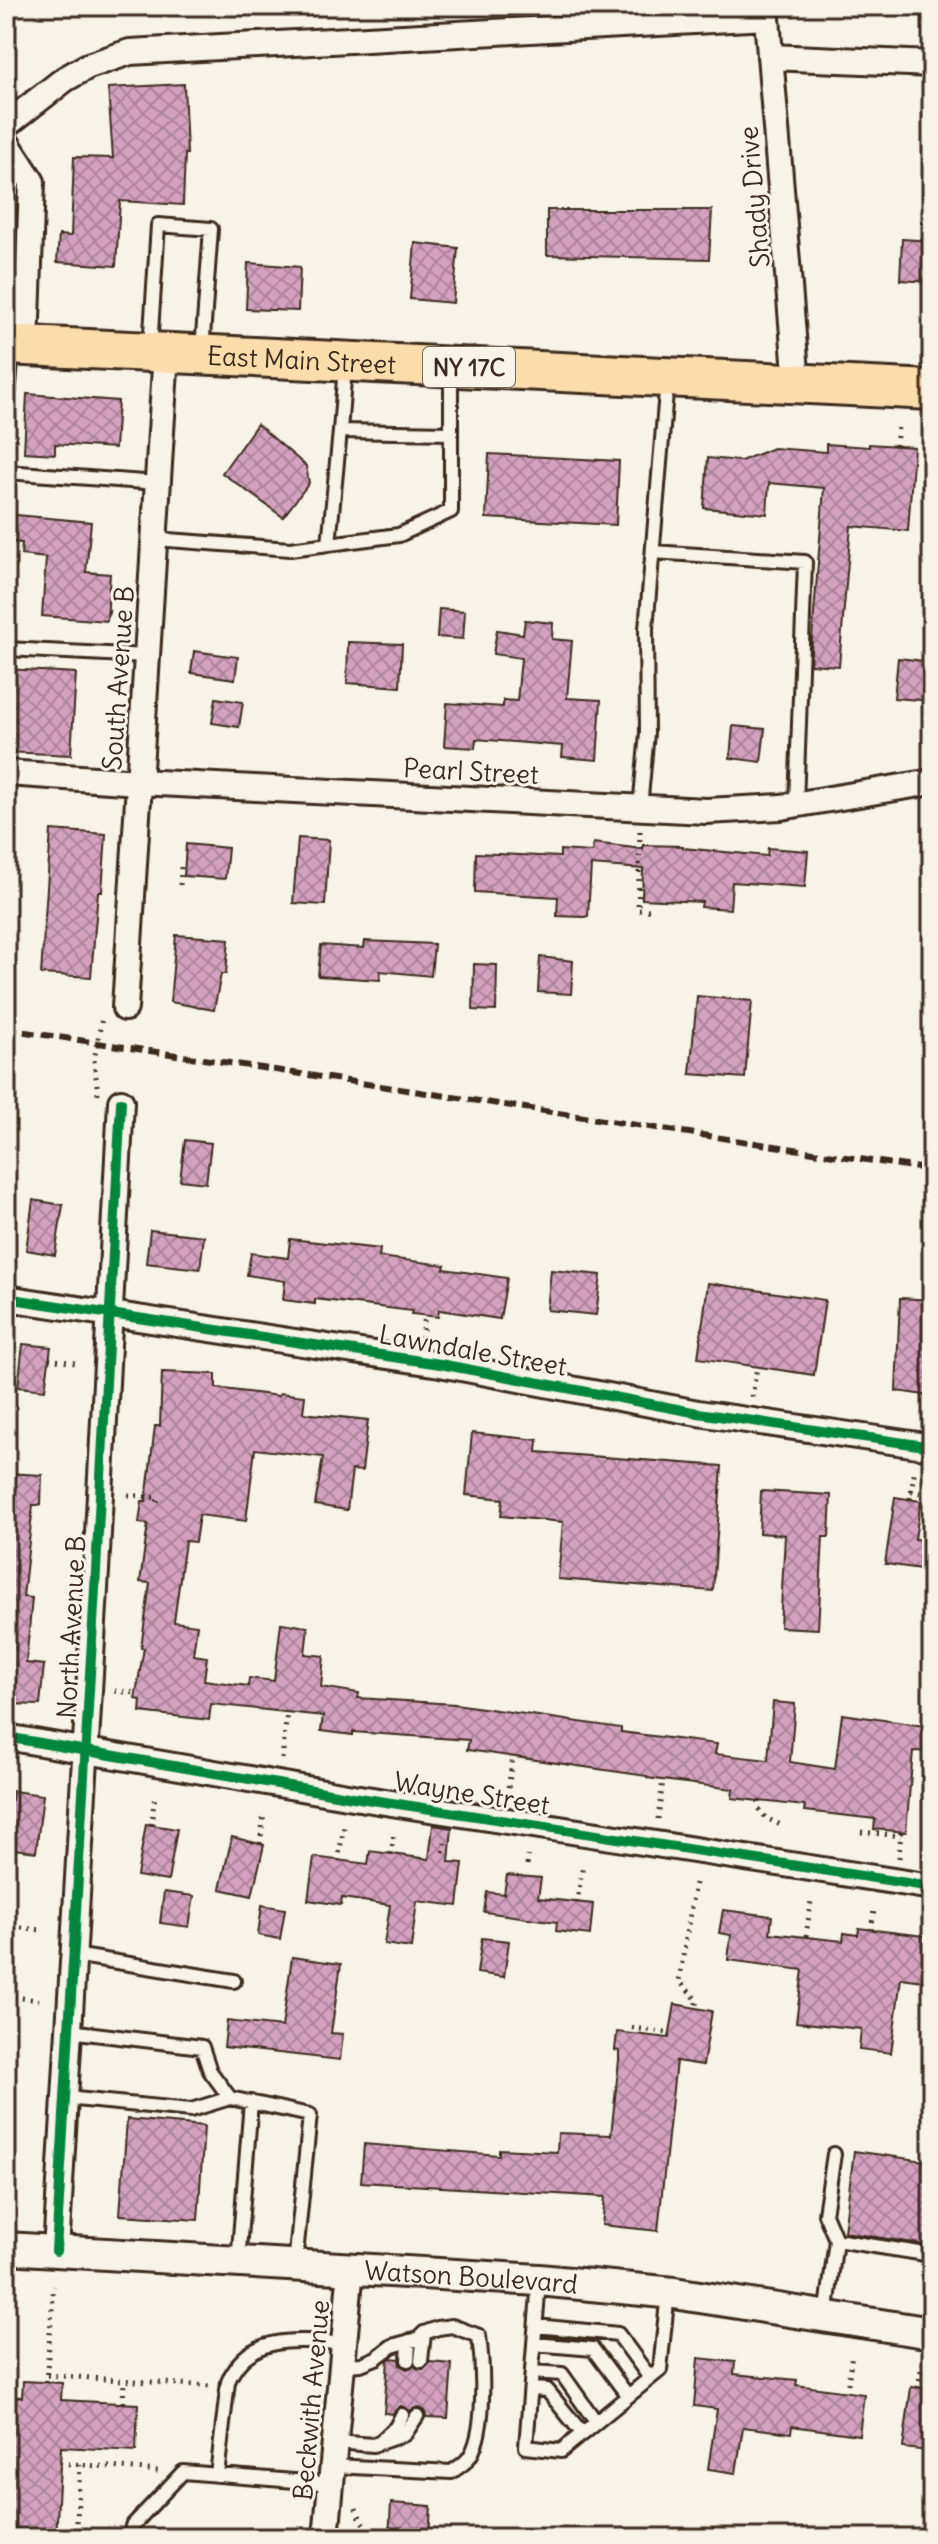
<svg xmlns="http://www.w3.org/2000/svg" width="938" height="2544" font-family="Delius,sans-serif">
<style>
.building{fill:url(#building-cross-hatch);stroke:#3b2a1e;stroke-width:2}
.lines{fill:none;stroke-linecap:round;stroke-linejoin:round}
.service-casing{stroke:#3b2a1e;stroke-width:18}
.minor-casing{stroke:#3b2a1e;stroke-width:30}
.tertiary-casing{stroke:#3b2a1e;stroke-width:36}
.primary-casing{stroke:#3b2a1e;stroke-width:44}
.path{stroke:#3b2a1e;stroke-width:5;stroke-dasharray:2 6;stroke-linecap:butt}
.service{stroke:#f7f3e8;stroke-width:12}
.minor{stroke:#f7f3e8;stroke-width:24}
.tertiary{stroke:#f7f3e8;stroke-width:30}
.primary{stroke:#fbddab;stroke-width:38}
.rail{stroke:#3b2a1e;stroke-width:6;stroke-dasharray:12 6;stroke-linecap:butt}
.cycleway-casing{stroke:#f7f3e8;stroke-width:15}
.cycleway{stroke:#00873e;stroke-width:10}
.labels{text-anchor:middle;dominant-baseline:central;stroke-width:6;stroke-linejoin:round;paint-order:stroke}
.shield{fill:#f7f3e8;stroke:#73665b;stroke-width:2}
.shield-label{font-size:24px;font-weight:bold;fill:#3b2a1e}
.street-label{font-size:26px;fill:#3b2a1e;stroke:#f7f3e8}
</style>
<defs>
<pattern id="building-cross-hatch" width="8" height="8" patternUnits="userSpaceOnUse" patternTransform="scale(2)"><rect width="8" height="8" fill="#d4a2bf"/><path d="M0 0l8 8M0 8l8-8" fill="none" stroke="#ad849b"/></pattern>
</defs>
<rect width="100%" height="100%" fill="#f7f3e8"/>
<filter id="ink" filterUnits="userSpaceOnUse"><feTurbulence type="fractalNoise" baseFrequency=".0125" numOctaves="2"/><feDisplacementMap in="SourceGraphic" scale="16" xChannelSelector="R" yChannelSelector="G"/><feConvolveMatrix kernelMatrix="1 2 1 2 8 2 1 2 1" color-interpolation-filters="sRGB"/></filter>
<g filter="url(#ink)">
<path class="building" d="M184,84L187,154H185L183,205L120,201L116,266L57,262L59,235L71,236L74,157L113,158L108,88Z
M547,210H712L709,259L547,255Z
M902,239L932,241V282L900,280Z
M415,243L458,248L453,303L410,299Z
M248,263L300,267L298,311L246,309Z
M27,394L118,401L115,448L55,444V454L24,452Z
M257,424L306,466L309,483L283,517L222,473Z
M826,444L869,447V444L914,447L908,531L851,526L839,666L810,664L824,488L769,483L767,514L704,508L708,458L741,461L773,448L826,452Z
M489,454L619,461L616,525L486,518Z
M6,514L91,522L86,572L110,574L107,621L42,616L46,558L21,555L22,543L6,542Z
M439,609L465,611L463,639L437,637Z
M525,620L553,623L552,639L572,641L567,698L601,700L597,760L562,757L563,746L476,739L475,748L444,746L447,703L503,707V700L517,701L521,658L493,654L497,630L523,634Z
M348,642L402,644L400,687L347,683Z
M194,651L238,657L235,679L191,673Z
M898,658L932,662V701L894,698Z
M6,669L76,673L71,755L6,752Z
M216,698L243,702L239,727L212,723Z
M733,726L765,729L761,762L730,758Z
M51,830L106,834L102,892H98L91,977L41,974Z
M298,838L329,840L325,905L293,903Z
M593,843L643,849V845L683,846V848L767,856L768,848L808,851L805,887L732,882L730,909L701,907L702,902L642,899L643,869L591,865L588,916L584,917L557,916L558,897L475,892L476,853L560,857V850L592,852Z
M186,844L228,848L225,879L184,876Z
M176,935L229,939L226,974H221L214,1010L170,1002Z
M365,941L434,944L431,976L380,971V980L318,976L321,945L364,948Z
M540,957L573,961L571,994L538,992Z
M474,964L497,965L496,1011L473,1010Z
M697,996L752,1001L745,1078L690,1074Z
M185,1140L211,1143L206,1183L180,1180Z
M33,1200L63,1205L55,1255L26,1250Z
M150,1230L204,1236L200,1269L146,1263Z
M290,1239L380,1249L379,1257L445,1265L444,1269L507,1278L500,1319L439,1310L438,1317L411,1314L412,1311L315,1299V1304L283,1300L285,1281L247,1275L251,1253L288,1258Z
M551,1270L601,1275L596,1315L547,1310Z
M708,1283L825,1300L814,1375L698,1358Z
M900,1298L932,1300V1396L896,1391Z
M23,1344L51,1347L45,1390L18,1387Z
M162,1372L216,1374V1388L279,1396L280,1393L305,1396L303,1413L368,1420L362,1471L352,1470L347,1510L315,1505L323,1457L255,1449L246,1521L199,1515L195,1542L185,1541L174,1622L197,1625L193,1655L207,1657L204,1680L248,1686L249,1678L274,1681L281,1623L308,1627L305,1654L324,1656L321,1687L359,1693L358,1698L455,1704L621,1728V1732L717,1744L715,1754L768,1760L773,1702L795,1704L790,1762L835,1769L842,1714L932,1727V1752L913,1751L906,1832L874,1829L875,1819L804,1811L805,1806L732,1798L733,1789L647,1778V1776L467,1750L469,1740L353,1732V1735L321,1731L323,1716L211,1704L209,1720L140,1712L141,1700L135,1699L144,1648H141L150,1583L140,1582L148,1524L139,1523L142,1501H146L155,1426H160Z
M472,1433L538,1440L537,1452L722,1466L713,1591L558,1579L563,1522L501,1516L503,1499L466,1495Z
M6,1473L42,1475L41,1505H33L23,1597L32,1598L26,1663L44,1665L40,1705L6,1704Z
M761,1491L831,1495L829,1537H823L818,1629L780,1627L785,1535L759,1533Z
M895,1497L921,1501L915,1539L932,1541L928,1570L885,1564Z
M13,1791L43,1795L36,1852L6,1848V1799L12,1800Z
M146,1824L177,1829L168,1881L137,1876Z
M433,1825L452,1828L449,1862L463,1863L458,1906L417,1901L411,1948L384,1944L390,1905L342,1898L341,1905L308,1900L314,1857L368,1864L370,1851L429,1859Z
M232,1837L264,1845L252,1896L220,1889Z
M507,1875L541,1878L538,1898L593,1904L590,1935L556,1931L557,1922L484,1912L487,1892L504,1894Z
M164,1892L194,1896L189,1927L160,1923Z
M262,1905L285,1909L280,1939L258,1935Z
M723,1910L772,1916L770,1933L843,1941L844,1933L858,1935L859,1928L932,1937V1982L901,1978L891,2053L859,2049L861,2029L796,2022L803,1970L728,1960L731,1935L719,1933Z
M482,1938L509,1941L504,1977L477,1973Z
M292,1957L341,1964L331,2033L343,2034L340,2060L224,2047L227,2021L282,2027Z
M675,2004L712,2011L703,2065L676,2061L658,2231L602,2225L605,2197L361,2182L364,2144L499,2155V2149L557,2152L558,2133L611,2135L619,2060V2051L615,2050L617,2032L669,2038Z
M127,2119L204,2126L198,2220L120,2215Z
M854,2151L932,2162V2246L844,2232Z
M390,2358L399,2359L400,2365L407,2369L414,2366L424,2369L430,2362L452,2364L448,2418L426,2417L425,2411L418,2407L410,2411L401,2406L392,2414L384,2413L388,2360Z
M698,2358L735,2362L734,2374L797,2380L796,2385L864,2394L859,2435L792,2426L791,2433L743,2427L736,2473L708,2469L717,2409L694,2406Z
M23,2381L62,2383L61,2400L138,2404L136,2451L61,2447L56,2538H6V2396L22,2397Z
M911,2387L932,2389V2419L927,2451L903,2448Z
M391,2503L431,2506L429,2538H389Z"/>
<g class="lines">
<g class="service-casing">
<path id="service" d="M150,348L158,225L211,229L202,350
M6,421L12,349
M340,431L345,366
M6,472L158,483
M155,539L290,549L399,535L451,511V370
M329,544L340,431L451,433
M653,552L805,562L796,804
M6,649L147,656
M640,808L647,733L646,629L667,380
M74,1955L234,1981
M69,2031L202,2047L210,2071L230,2098L310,2115L295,2265
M65,2098L191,2110L230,2098
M836,2240L932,2255
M238,2262L251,2102
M539,2280L526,2447L561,2451L660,2370L668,2292
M826,2317L836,2240L825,2214L834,2154
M536,2326L618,2334L650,2378
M534,2344L593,2349L628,2396
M408,2360L409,2341
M421,2361L424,2333
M532,2372L562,2374L596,2422
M531,2389L547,2390L582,2433
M382,2440L396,2427L402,2415
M335,2442L373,2445L405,2434L417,2416
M333,2466L452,2472C456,2468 463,2465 467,2460C487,2438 483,2365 479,2336L452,2326L438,2328L424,2333L418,2339L392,2346L376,2358L361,2364L342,2365
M217,2475L228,2382C248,2332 300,2340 344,2344
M131,2538L132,2526L183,2472L331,2484"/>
</g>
<g class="minor-casing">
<path id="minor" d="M766,6L797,384
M770,57L932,64
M6,125L65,79L88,66L130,52L767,17
M6,142L32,182L26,346
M6,773L139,782L706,811L781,807L932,782
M125,1008L166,352
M6,1298L440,1364L698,1413L932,1447
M6,1737L353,1797L932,1887
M56,2251L95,1589L121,1102
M326,2538L351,2268"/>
</g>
<g class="tertiary-casing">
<g id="tertiary">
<path id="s1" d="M6,2248L539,2280L674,2293L932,2333"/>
</g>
</g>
<g class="primary-casing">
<g id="primary">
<path id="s2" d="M6,345L932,390"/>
</g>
</g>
<path class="path" d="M896,446L898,426
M108,612L122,614
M640,831L638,910H650
M180,885L181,867H184
M98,1094L94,1060L102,1018
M422,1338L425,1315
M49,1359L75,1363
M752,1397L757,1367
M911,1491L930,1495
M128,1495L158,1498L157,1502
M910,1499L915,1468
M115,1691L136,1693
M282,1759L287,1712
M507,1795L513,1757
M759,1801V1809L766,1818L783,1826
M658,1819L663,1780
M151,1825L155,1796
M861,1832L901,1836
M260,1844L264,1814
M443,1852L445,1843
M391,1854L394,1834
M899,1858L901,1831
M338,1861L344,1827
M527,1865L528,1856
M695,1883L679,1981L697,2000L695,2008
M577,1903L583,1865
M21,1928L42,1930
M871,1930L874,1911
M806,1936L811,1901
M6,1996L39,2000
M632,2028L670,2033
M47,2375L209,2386
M46,2382L54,2286
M848,2384L852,2353
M918,2388L922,2364
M123,2403L124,2381
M60,2463L159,2471
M356,2508C362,2525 371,2533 389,2534
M76,2538L80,2465"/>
<use href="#service" class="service"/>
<use href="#minor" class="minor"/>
<use href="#tertiary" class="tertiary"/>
<use href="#primary" class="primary"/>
<path class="rail" d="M6,1029L932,1170"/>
<g class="cycleway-casing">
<path id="cycleway" d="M6,1298L440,1364L698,1413L932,1447
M6,1737L353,1797L932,1887
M56,2251L95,1589L121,1102"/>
</g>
<use href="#cycleway" class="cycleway"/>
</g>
</g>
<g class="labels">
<rect class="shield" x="423" y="347" width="92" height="40" rx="6"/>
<g class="shield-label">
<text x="469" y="367">NY 17C</text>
</g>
<g class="street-label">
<text transform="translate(754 197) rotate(-95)">Shady Drive</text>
<text stroke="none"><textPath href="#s2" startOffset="296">East Main Street</textPath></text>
<text transform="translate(118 678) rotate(-86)">South Avenue B</text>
<text transform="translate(471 771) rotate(3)">Pearl Street</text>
<text transform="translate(473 1350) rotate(10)">Lawndale Street</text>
<text transform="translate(71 1627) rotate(-87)">North Avenue B</text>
<text transform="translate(472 1793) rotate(9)">Wayne Street</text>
<text stroke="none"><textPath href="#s1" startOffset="466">Watson Boulevard</textPath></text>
<text transform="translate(311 2400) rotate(-85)">Beckwith Avenue</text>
</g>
</g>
<rect width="938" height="2544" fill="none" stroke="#f7f3e8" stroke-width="32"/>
<rect x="16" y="16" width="906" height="2512" fill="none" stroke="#3b2a1e" stroke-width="3" filter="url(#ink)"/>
</svg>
